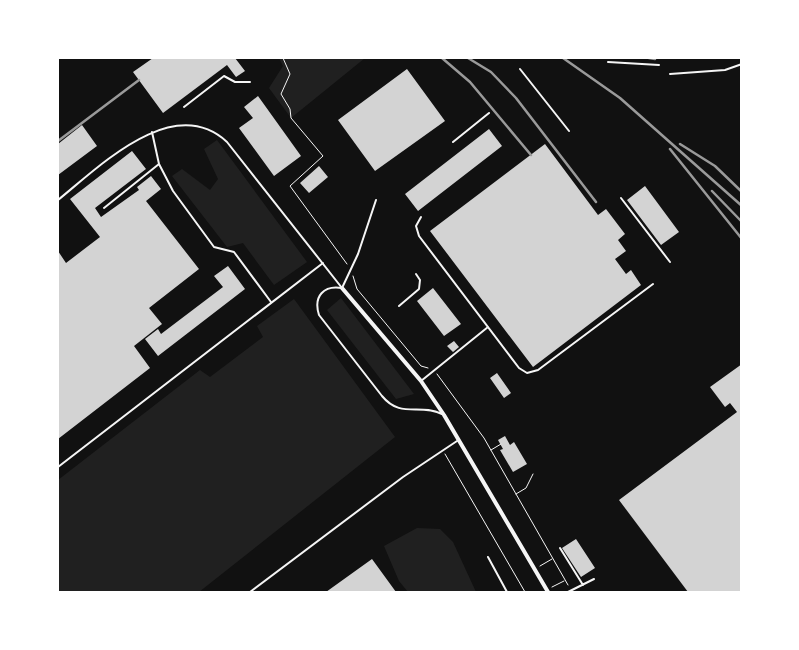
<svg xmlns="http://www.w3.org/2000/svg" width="799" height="650" font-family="Manrope,sans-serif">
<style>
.green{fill:#202020}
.building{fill:#d3d3d3}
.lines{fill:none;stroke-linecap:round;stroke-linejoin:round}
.path{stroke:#f5f5f5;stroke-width:1}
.service{stroke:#f5f5f5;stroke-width:2}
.minor{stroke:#f5f5f5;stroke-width:4}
.rail{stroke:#9a9a9a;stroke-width:2.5}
</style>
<rect width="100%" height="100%" fill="#111"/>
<path class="green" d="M279,58H365L291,118L269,88L283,66Z
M217,140L307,262L274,285L243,243L227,247L172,176L182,169L210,190L218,179L204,149Z
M341,298L414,394L396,399L327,310Z
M294,299L395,437L199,592H58V480L200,370L210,377L263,337L257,326Z
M417,528L440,529L453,542L476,592H408L399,581L384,546Z"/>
<path class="building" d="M153,58H235L245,71L236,77L227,65L163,113L133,72Z
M407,69L445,121L375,171L338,120Z
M258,96L301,156L274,176L239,128L253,118L244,107Z
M82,125L97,146L58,175V144Z
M489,129L502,146L418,211L405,194Z
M545,144L598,215L606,209L625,234L618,240L626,251L615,259L626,274L631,270L641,285L533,367L430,231Z
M132,151L146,169L95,208L101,217L139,190L137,187L151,176L161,189L146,201L199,269L149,308L162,324L134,346L150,368L58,439V251L66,263L100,237L70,199Z
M319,166L328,177L309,193L300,183Z
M645,186L679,232L661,245L627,200Z
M228,266L245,289L158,356L145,339L158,329L161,334L223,287L214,276Z
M433,288L461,324L444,336L417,301Z
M454,341L459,347L453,352L447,346Z
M742,364V592H688L619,500L737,412L730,403L725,407L710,387Z
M497,373L511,393L504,398L490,378Z
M505,436L510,445L514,442L527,464L513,472L500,450L503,449L498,440Z
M576,539L595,568L581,577L562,548Z
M372,559L396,592H326Z"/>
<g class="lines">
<path class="path" d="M283,58L290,74L281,94L290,109L291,118L323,156L290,186L347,264
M353,276L357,289L421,366L428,368
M437,374L484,438L568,585
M491,450L501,444
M445,454L525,592
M516,494L526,488L533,474
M540,566L552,559
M552,587L564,581"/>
<path class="service" d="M608,62L659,65
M520,69L569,131
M670,74L725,70L742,64
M184,107L224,76L235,82H250
M152,132L159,164L173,191L214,247L234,252L271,302
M453,142L489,113
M621,198L670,262
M58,200C99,167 173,92 227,142L342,288
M104,208L159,164
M421,217L416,226L419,236L519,368L527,373L538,370L653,284
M342,288C324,285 313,296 319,315L382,396C401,419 419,403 442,414
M342,288L358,254L376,200
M399,306L419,289L420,280L416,274
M421,381L488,327
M58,467L323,263
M560,548L583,585
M488,557L507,592
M231,592H239
M250,592L403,477L457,441
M568,592L594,579"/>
<path class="minor" d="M342,288L421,381L444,415L548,592"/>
<path class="rail" d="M442,58L470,82L531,155
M468,58L491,72L516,98L596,202
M563,58L620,98L742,206
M649,58L655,59
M58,141L139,80
M680,144L715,166L742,192
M670,149L742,239
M712,191L742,222"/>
</g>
<rect width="799" height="650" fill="none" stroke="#ffffff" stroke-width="118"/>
</svg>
